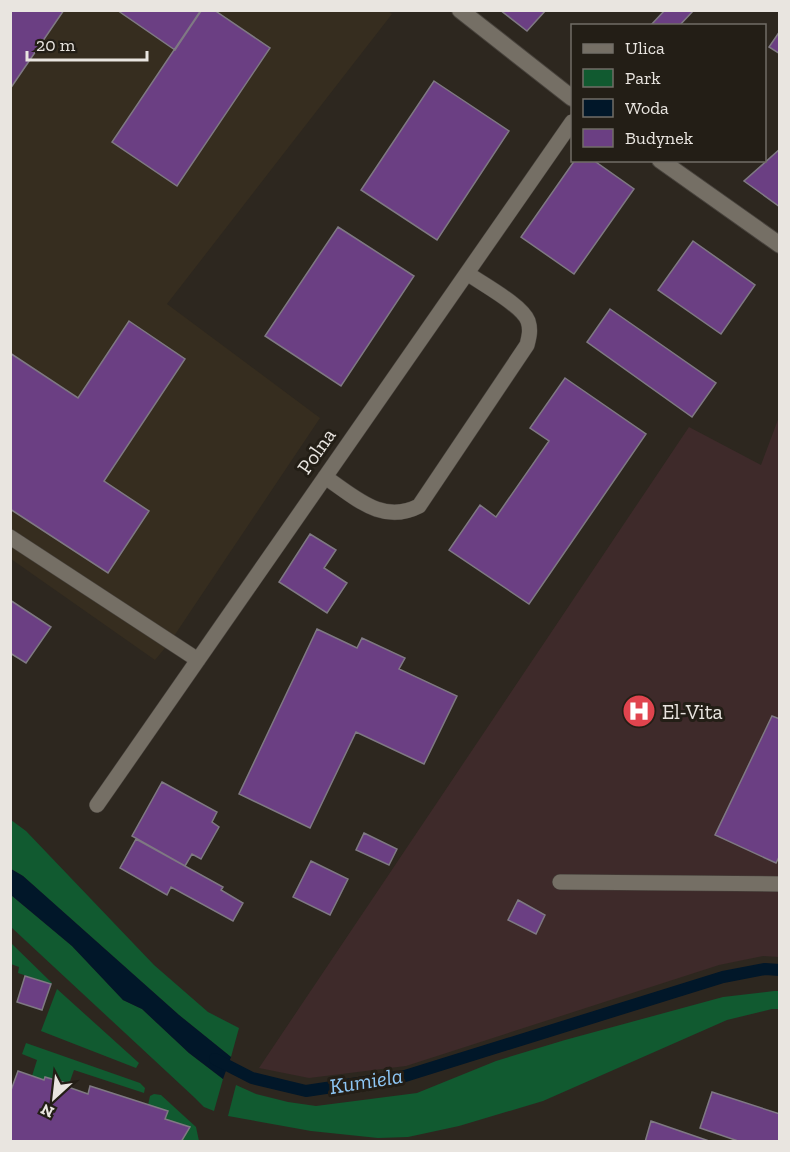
<svg xmlns="http://www.w3.org/2000/svg" width="790" height="1152" font-family="'Zilla Slab',serif">
<style>
.built{fill:#362d1f}
.medical{fill:#3e2a2a}
.green{fill:#115a30}
.water{fill:#011729}
.lines{fill:none;stroke-linecap:round;stroke-linejoin:round}
.stream{stroke:#011729;stroke-width:12}
.building{fill:#6b3f83;stroke:#7f7983;stroke-width:1.5}
.service-casing{stroke:#48433d;stroke-width:16}
.minor-casing{stroke:#48433d;stroke-width:18}
.service{stroke:#756f65;stroke-width:15}
.minor{stroke:#756f65;stroke-width:16}
.labels{text-anchor:middle;dominant-baseline:central;stroke-width:6;stroke-linejoin:round;paint-order:stroke}
.street-label{font-size:21px;fill:#e9e5e0;stroke:#231e16}
.poi-label{font-size:21px;fill:#e9e5e0;stroke:#231e16;text-anchor:start}
.water-label{font-size:22px;font-style:italic;fill:#8ec7f5;stroke:#231e16}
</style>
<rect width="100%" height="100%" fill="#2d271f"/>
<path class="built" d="M387,10L392,14L167,304L320,418L170,642L155,660L11,559V11Z"/>
<path class="medical" d="M779,417V957L763,956L719,965L406,1066L309,1078L259,1068L689,427L761,465Z"/>
<path class="green" d="M11,820L26,831L154,965L208,1012L239,1028L231,1057L179,1015L23,876L11,869Z
M11,895L72,946L123,1000L142,1009L189,1053L223,1079L214,1111L204,1107L195,1098L11,927Z
M11,943L52,983L51,984L18,973L19,967L11,964Z
M57,989L139,1063L136,1068L41,1031Z
M774,991H779V1009H772L727,1020L543,1101L459,1126L408,1137L378,1138L311,1131L228,1116L236,1085L256,1094L288,1102L316,1106L417,1093L496,1061L565,1040L723,997Z
M26,1043L140,1083L145,1088L144,1093L74,1070L69,1084L45,1077L44,1080L32,1076L37,1060L22,1054Z
M154,1094L161,1095L196,1127L199,1141H181L189,1127L165,1119L148,1105L150,1096Z"/>
<path class="water" d="M11,869L23,876L179,1015L231,1057L223,1079L189,1053L142,1009L123,1000L72,946L11,895Z"/>
<g class="lines">
<path class="stream" d="M215,1059L252,1078L306,1091L405,1076L723,977L765,969L780,970"/>
</g>
<path class="building" d="M10,10H64L10,89Z
M117,10H200L201,11L175,50Z
M201,10H214L270,48L177,186L112,142Z
M500,10H546L527,31Z
M665,10H694L679,26H650Z
M780,31V54L769,47Z
M434,81L509,131L437,240L361,190Z
M780,149V207L744,181Z
M575,160H593L634,189L574,274L521,237Z
M338,227L414,276L341,386L265,336Z
M693,241L755,285L721,334L658,290Z
M610,309L716,383L692,417L587,342Z
M129,321L185,359L104,481L149,511L108,573L10,509V353L78,398Z
M565,378L646,434L529,604L449,550L480,505L496,517L549,441L530,428Z
M310,534L336,550L324,568L347,583L327,613L279,582Z
M10,600L51,627L26,663L10,653Z
M317,629L357,648L362,638L405,658L399,669L457,696L424,764L356,732L310,828L239,794Z
M772,716L780,719V855L776,863L715,835Z
M162,782L217,812L212,822L219,827L201,859L192,854L185,866L132,836Z
M364,833L397,849L389,865L356,850Z
M136,839L223,887L221,890L243,903L233,921L171,887L167,895L120,868Z
M311,861L348,879L330,915L293,897Z
M518,900L545,915L536,934L508,920Z
M25,976L51,984L42,1010L17,1002Z
M18,1071L44,1080L45,1077L69,1084L68,1087L88,1094L90,1086L168,1111L165,1119L190,1127L181,1142L10,1141V1093Z
M712,1092L780,1114V1142H741L700,1128Z
M651,1121L712,1142H645Z"/>
<g class="lines">
<g class="service-casing">
<path id="service" d="M325,477C355,497 382,525 419,506L527,345C529,337 531,330 528,321C522,305 482,284 467,273
M10,537L198,660
M97,805L572,122
M560,882L780,884"/>
</g>
<g class="minor-casing">
<path id="minor" d="M460,10L572,98
M660,160L780,245"/>
</g>
<use href="#service" class="service"/>
<use href="#minor" class="minor"/>
</g>
<defs>
<g id="hospital-disc" transform="scale(1.725)"><circle r="9.5" fill="#e0444e" stroke="#231e16"/><path d="M-5-5h3v3.5h4V-5h3V5h-3V1.5h-4V5h-3Z" fill="#fff"/></g>
</defs>
<g fill-rule="evenodd">
<use href="#hospital-disc" x="639" y="711"/>
</g>
<g class="labels">
<g class="street-label">
<text transform="translate(316 451) rotate(-55)">Polna</text>
</g>
<g class="poi-label">
<text x="662" y="711">El-Vita</text>
</g>
<g class="water-label">
<text transform="translate(366 1081) rotate(-9)">Kumiela</text>
</g>
</g>
<rect width="790" height="1152" fill="none" stroke="#e9e5e0" stroke-width="24"/>
<rect x="571" y="24" width="195" height="138" fill="#231e16" stroke="#726e67" stroke-width="1.5"/>
<rect x="583" y="44" width="30" height="9" fill="#756f65" stroke="#726e67" stroke-width="1.5"/>
<text x="625" y="54" font-size="18" fill="#e9e5e0">Ulica</text>
<rect x="583" y="69" width="30" height="18" fill="#115a30" stroke="#726e67" stroke-width="1.5"/>
<text x="625" y="84" font-size="18" fill="#e9e5e0">Park</text>
<rect x="583" y="99" width="30" height="18" fill="#011729" stroke="#726e67" stroke-width="1.5"/>
<text x="625" y="114" font-size="18" fill="#e9e5e0">Woda</text>
<rect x="583" y="129" width="30" height="18" fill="#6b3f83" stroke="#726e67" stroke-width="1.5"/>
<text x="625" y="144" font-size="18" fill="#e9e5e0">Budynek</text>
<g transform="translate(54 1098) rotate(207)" stroke="#231e16" stroke-width="4.5" paint-order="stroke">
<path d="M0-4.5L10 22L0 15L-10 22Z" fill="#e9e5e0"/>
<text y="-9" font-size="16" font-weight="bold" text-anchor="middle" fill="#e9e5e0">N</text>
</g>
<path d="M27 51v9h120v-9" fill="none" stroke="#e9e5e0" stroke-width="3"/>
<text x="36" y="51" font-size="18" fill="#e9e5e0" stroke="#231e16" stroke-width="4.5" paint-order="stroke">20 m</text>
</svg>
